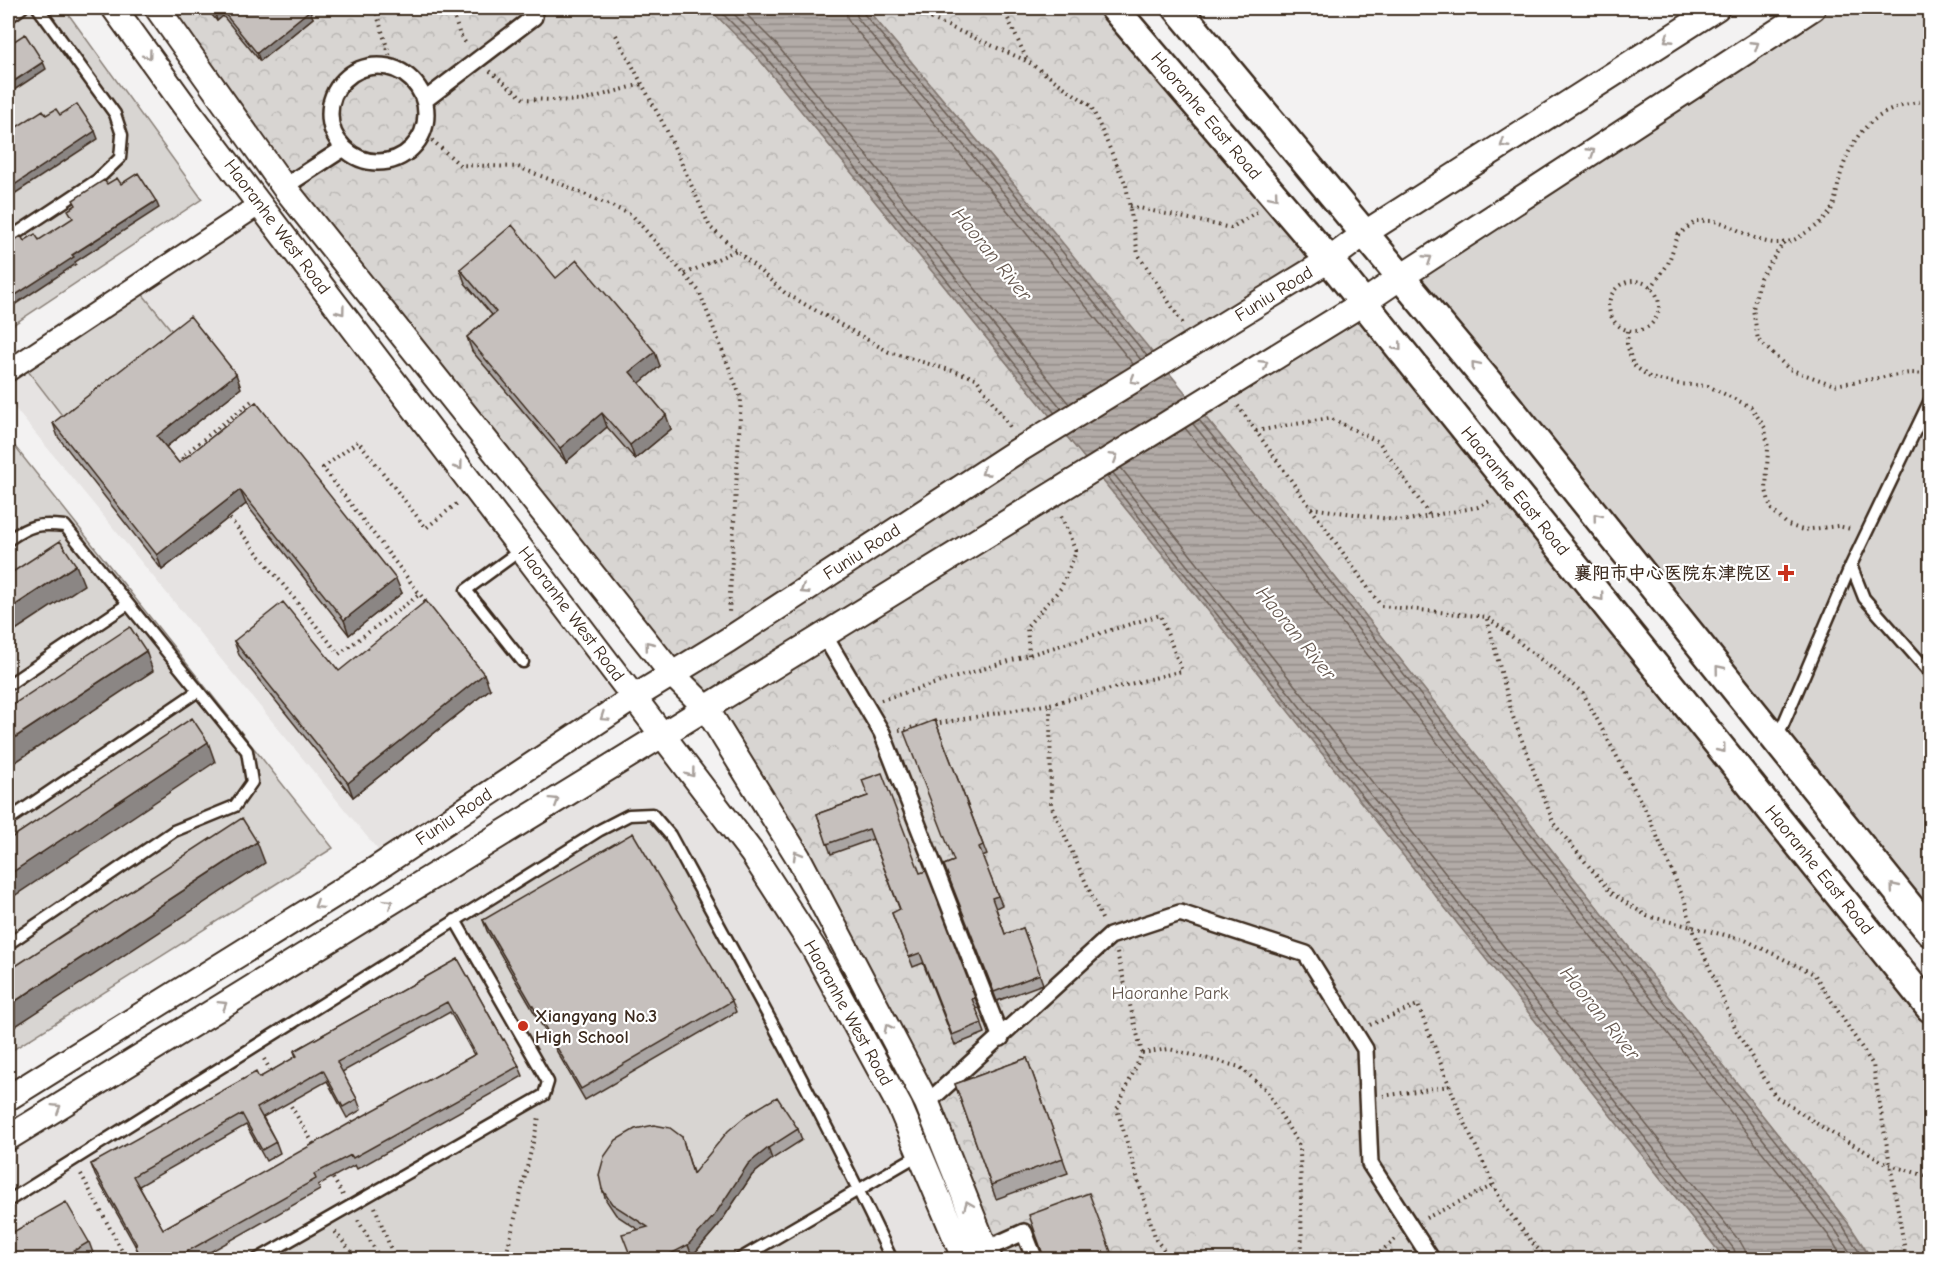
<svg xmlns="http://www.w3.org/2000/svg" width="1938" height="1267" font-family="'Comic Neue','LXGW WenKai TC',sans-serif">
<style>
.built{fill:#e6e3e2}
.grass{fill:#d8d5d2;stroke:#8a8078;stroke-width:1.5}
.park{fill:url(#park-crowns);stroke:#8a8078;stroke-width:1.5}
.water{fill:url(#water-rules);stroke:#827770;stroke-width:1.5}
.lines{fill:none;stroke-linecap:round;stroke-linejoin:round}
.shore{stroke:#6b5e55;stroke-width:1.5}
.service-casing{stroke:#3b2a1e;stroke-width:15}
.pedestrian-casing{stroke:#3b2a1e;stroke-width:20}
.minor-casing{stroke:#3b2a1e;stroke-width:24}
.tertiary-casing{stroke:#3b2a1e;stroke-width:28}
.secondary-casing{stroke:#3b2a1e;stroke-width:32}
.path{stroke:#3b2a1e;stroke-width:4;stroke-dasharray:1.5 4.5;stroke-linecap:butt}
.service{stroke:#fff;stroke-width:10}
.pedestrian{stroke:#fff;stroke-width:15}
.minor{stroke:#fff;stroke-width:20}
.tertiary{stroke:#fff;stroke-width:24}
.secondary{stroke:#fff;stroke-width:27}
.wall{fill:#aaa5a3;stroke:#3b2a1e;stroke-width:1.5;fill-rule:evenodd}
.shaded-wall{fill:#8b8684;stroke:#3b2a1e;stroke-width:1.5}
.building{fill:#c6c0bd;stroke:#3b2a1e;stroke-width:1.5;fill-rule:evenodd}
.oneway{stroke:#a79f9a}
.poi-dot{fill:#c8321e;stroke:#fff;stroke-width:2}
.labels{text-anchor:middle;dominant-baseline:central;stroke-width:4.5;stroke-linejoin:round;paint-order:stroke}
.street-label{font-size:18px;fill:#3b2a1e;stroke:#fff}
.poi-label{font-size:18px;font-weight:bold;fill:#3b2a1e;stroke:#fff;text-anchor:end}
.park-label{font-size:18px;fill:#62554b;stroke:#fff}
.water-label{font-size:20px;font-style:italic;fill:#65574e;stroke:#fff}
</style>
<defs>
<pattern id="park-crowns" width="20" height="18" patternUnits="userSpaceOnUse" patternTransform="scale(1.5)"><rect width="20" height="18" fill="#d8d5d2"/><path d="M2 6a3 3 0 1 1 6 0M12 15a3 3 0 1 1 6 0" fill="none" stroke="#bab7b4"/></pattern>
<pattern id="water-rules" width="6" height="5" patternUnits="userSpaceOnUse" patternTransform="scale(1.5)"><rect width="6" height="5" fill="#b2aba7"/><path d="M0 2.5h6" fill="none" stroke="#928b87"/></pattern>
</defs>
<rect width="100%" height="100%" fill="#f3f2f2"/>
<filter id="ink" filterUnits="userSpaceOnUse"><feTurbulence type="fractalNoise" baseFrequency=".0167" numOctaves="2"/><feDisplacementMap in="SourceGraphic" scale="12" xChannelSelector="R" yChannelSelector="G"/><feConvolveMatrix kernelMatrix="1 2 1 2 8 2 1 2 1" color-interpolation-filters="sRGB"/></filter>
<g filter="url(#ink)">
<path class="built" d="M260,204L633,698L387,861L8,400V371Z
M662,735L811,945L965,1260H8V1138Z"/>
<path class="grass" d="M8,8H64L202,199L8,328Z
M1813,8H1930V932L1401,277Z
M136,286L180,341L71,427L21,362Z
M8,438L333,848L8,1053Z
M652,814L670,835L892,1260H256L544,1095L548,1082L455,920L629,815Z"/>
<path class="park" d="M157,8H709L758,58L1179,574L1725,1259H984L839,933L672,674Z
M866,8H1117L1329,260L1157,366L1034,208Z
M1363,303L1930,1008V1259H1872L1848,1223L1288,518L1196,406Z"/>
<path class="water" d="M709,8H866L1034,208L1288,518L1848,1223L1871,1259H1725L1179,574L758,58Z"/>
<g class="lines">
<path class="shore" d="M717,8L763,54L1054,412
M728,8L769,49L1061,408
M740,8L776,44L1069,404
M846,8L847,17L851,24L1017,222L1133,364
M855,8L858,19L1024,217L1141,360
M862,8L864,14L1030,212L1147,356
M1199,420L1283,522L1843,1226L1864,1260
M1193,424L1277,527L1836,1231L1855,1260
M1185,428L1270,532L1829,1236L1844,1260
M1121,468L1741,1243L1745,1250L1746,1260
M1113,473L1734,1249L1737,1260
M1107,477L1728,1253L1729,1260"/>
<g class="service-casing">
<path id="service" d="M8,18L22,8
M8,239L97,180L120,158L122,135L115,114L38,8
M1930,400L1851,565L1864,598L1930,673
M8,540C30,525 38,523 65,526L247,751L252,782L235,806L174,831L8,944
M522,549L466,590L523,662
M8,685L128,604
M1777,739L1851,565
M8,820L198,691
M8,1201L600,830L629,815L652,814L670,835C747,976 824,1115 892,1260
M256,1260L544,1095L548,1082L455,920
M738,1260L920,1154"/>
</g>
<g class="pedestrian-casing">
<path id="pedestrian" d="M330 114a48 48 0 1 1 96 0a48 48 0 1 1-96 0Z
M425,100L534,17
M284,187L344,148
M824,635L882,733L1001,1038
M927,1103L1110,936L1180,913L1306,954L1365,1049L1370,1164L1432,1260
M986,1249L1024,1232L1035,1260"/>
</g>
<g class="minor-casing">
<path id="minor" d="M8,371L260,204"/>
</g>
<g class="tertiary-casing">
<path id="tertiary" d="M114,8L184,105L752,853L814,949L900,1107L965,1260
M157,8L284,187L672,674L706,708L798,857L927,1103L990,1260
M8,1098L371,872L633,698L728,640L1014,453L1329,260L1365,233L1717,8
M8,1138L1363,303L1401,277L1813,8"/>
</g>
<g class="secondary-casing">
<path id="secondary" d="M1114,8L1329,260L1930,1008
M1177,8L1508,406L1930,932"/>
</g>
<path class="path" d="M375,8L393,67
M451,8L460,35L467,45
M925,8L932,19L1027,61L1091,106L1126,185L1138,254L1183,324
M1003,8L1027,60
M616,35L667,131L710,227L785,293L889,352L976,378L1012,430
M490,71L524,99L581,101L642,84
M423,132L460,165L518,167L559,183L632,215L699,291L741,398L729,613
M1130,206L1231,228L1257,212
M1784,242L1760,278L1753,309L1758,340L1789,369L1834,385L1910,373L1930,374
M685,274L737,250
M1609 306a25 25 0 1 1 50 0a25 25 0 1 1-50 0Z
M1651,288L1668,264L1678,235L1696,221C1704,221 1715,220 1723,223C1745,232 1765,249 1791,241C1797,239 1802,235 1807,232C1841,212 1832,199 1843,167C1858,122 1885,106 1930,100
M1628,331L1627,344L1633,365L1651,378L1679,384L1708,386L1751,407L1765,428L1768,448L1766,490L1771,509L1788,525L1803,530L1838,526L1851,529
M1238,406L1381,606L1487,617L1583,693L1648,815L1685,902L1692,927L1738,1034L1775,1096L1828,1131L1890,1165L1930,1177
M1256,431L1330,418L1379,442L1430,516
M186,463L181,457L253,400
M1311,508L1403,521L1478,507L1492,500
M226,514L339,654L420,594
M429,606L323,468L358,441L426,528L459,502
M1487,619L1513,717L1554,824L1611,893L1647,916L1745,940L1814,974L1873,1065L1905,1251L1910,1260
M1029,655L1027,626L1061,588L1076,552L1061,515
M881,700L1160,615L1182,671L1050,704
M934,724L1050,704L1051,805L1103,921
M899,730L921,726
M1117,953L1142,1053L1117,1109L1156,1240L1172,1260
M1370,1025L1418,1005L1459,1110L1502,1203L1535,1246L1549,1260
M1142,1053L1169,1049L1240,1067L1266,1090L1300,1147L1302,1260
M264,1059L272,1073
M1383,1096L1449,1086
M288,1101L316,1148
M330,1173L343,1195
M81,1174L127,1260
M375,1207L395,1260
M1426,1218L1494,1185
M358,1220L381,1260
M335,1232L358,1260
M464,1260H490
M505,1260L539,1117
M1371,1260L1398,1237"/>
<use href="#service" class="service"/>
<use href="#pedestrian" class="pedestrian"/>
<use href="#minor" class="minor"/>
<use href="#tertiary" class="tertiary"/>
<use href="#secondary" class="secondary"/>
</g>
<path class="wall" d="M206,8H308L313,18L260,61L223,16L217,21Z
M460,269L556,278L660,366L639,383L671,429L635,459L607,427L566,462L472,351L467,337L492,315L465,283Z
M241,388L166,447L179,463L256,402L402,593L349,635L246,504L162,570L58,437L53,423Z
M234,641L339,671L490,689L353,797L239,655Z
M935,720L987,855L982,857L1002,905L996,908L1005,934L1023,928L1043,984L997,1001L944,865L954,861Z
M868,796L920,873L975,998L979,1008L976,1009L985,1033L955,1045L923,963L913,967L892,913L900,910L873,839L831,854L817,814Z
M483,920L732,1001L736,1012L585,1100L487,931Z
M458,959L503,1040L519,1066L523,1076L357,1169L355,1165L318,1185L320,1190L196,1260H141L136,1247L95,1175L91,1164L259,1078L296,1057L294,1051ZM450,1012L474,1055L163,1229L139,1186L246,1125L266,1161L280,1153L276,1142L263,1117L327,1081L347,1118L361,1110L357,1099L342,1072Z
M1027,1058L1068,1173L996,1199L955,1084Z
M798,1129L802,1140L772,1159L752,1175L718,1226L692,1256L685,1260H632L639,1230L616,1215L606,1200L602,1189L682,1137L693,1173Z
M89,1242L93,1253L82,1260H8Z"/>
<path class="shaded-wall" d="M220,8L223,16L217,21L215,13Z
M310,10L313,18L260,61L257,53Z
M43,62L46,69L8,94V85Z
M95,131L98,139L8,198V189Z
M156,201L159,208L75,262L76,264L8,309V300L72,255Z
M655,352L660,366L635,387L630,372Z
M236,374L241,388L162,450L157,436Z
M602,413L607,427L566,462L560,448Z
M666,415L671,429L635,459L630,445Z
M240,490L246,504L162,570L157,555Z
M76,565L84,585L8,635V610Z
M396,579L402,593L349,635L344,620Z
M146,651L153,671L8,767V742Z
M484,674L490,689L353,797L348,783Z
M208,742L215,762L8,900V875Z
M257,842L265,863L8,1031V1006Z
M768,1148L772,1159L752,1175L718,1226L692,1256L688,1245L748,1164Z"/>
<path class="building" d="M210,8H308L310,10L257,53L220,8L215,13Z
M25,34L43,62L8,85V45Z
M77,104L95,131L8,189V152L12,149L8,142V141L15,136L12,130L43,110L46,115L56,109L60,115Z
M138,173L156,201L72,255L74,257L8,300V245L21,236L24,241L35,234L39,240L73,218L68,210L76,205L73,200L104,180L107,184L117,178L121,184Z
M512,225L556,278L577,260L655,352L630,372L666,415L630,445L602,413L560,448L467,337L496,312L460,269Z
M190,316L236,374L157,436L179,463L256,402L396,579L344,620L240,490L157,555L53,423Z
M60,541L76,565L8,610V575Z
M426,601L484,674L348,783L234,641L283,602L339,671Z
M130,627L146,651L8,742V708Z
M192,718L208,742L8,875V840Z
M935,720L983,845L979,847L998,896L992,898L1005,934L1023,928L1040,974L994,992L944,865L954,861L904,732Z
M882,773L920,873L926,871L975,998L972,999L982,1023L952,1035L920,953L909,957L892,913L900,909L869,829L827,844L817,814L868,796L862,780Z
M242,818L257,842L8,1006V971Z
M633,833L732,1001L581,1089L483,920Z
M458,959L503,1040L504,1039L519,1066L353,1158L351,1155L314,1174L316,1179L172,1260H143L135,1245H137L91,1164L256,1072L259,1078L297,1056L294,1051ZM447,1002L476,1054L352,1122L163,1229L133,1176L242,1114L262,1150L276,1142L257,1108L323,1070L343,1107L357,1099L337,1062Z
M1027,1058L1063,1158L991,1185L955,1084Z
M777,1097L798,1129L768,1148L748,1164L714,1216L688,1245L659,1260H632L622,1234L648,1227L612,1204L602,1189L599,1175L604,1157L616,1140L635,1129L654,1125L670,1128L682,1137L693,1174L728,1131L748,1114Z
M1089,1193L1114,1260H1045L1029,1215Z
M66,1202L89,1242L58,1260H8V1235Z
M860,1255L862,1260H852Z"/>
<defs><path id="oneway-chevron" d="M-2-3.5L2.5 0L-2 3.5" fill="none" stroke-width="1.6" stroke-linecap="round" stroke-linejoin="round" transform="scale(1.5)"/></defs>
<g class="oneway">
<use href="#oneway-chevron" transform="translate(1668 39) rotate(147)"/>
<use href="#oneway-chevron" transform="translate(1755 45) rotate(-33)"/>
<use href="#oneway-chevron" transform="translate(148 55) rotate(54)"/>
<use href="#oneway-chevron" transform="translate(1504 144) rotate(147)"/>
<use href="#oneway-chevron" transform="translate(1591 152) rotate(-33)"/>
<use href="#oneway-chevron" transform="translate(1274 196) rotate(50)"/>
<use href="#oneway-chevron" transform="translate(1428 259) rotate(-33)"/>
<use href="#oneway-chevron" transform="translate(341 311) rotate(53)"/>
<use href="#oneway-chevron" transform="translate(1398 347) rotate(51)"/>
<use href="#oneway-chevron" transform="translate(1264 364) rotate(-32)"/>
<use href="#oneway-chevron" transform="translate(1475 365) rotate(-130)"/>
<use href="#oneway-chevron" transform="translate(1134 380) rotate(149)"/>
<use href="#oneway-chevron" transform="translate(1114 457) rotate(-32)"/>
<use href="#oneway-chevron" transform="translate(459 466) rotate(53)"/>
<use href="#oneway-chevron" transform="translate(985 472) rotate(147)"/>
<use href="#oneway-chevron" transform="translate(1597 517) rotate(-129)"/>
<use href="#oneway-chevron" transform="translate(804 590) rotate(147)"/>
<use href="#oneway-chevron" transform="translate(1600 597) rotate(51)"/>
<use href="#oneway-chevron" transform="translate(649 645) rotate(-129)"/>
<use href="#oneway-chevron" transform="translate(1719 669) rotate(-129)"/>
<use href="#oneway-chevron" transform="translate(604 717) rotate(146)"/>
<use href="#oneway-chevron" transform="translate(1722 749) rotate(51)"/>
<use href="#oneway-chevron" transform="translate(691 773) rotate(53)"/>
<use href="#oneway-chevron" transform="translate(555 801) rotate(-32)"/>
<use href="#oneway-chevron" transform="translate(797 855) rotate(-120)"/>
<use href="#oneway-chevron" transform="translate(1894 887) rotate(-129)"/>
<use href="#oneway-chevron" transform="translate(389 903) rotate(-32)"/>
<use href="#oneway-chevron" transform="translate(318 905) rotate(148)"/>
<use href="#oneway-chevron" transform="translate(223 1005) rotate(-32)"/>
<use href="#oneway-chevron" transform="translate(888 1028) rotate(-117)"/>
<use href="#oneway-chevron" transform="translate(57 1108) rotate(-32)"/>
<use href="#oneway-chevron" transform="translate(968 1205) rotate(-112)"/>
</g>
</g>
<g class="poi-dot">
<path d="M1783 564h6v6h6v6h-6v6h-6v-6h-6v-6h6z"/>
<circle cx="523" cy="1026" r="6"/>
</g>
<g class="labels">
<g class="street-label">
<text transform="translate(1206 116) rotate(50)">Haoranhe East Road</text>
<text transform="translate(277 227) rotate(53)">Haoranhe West Road</text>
<text transform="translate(1274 294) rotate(-32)">Funiu Road</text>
<text transform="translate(1515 491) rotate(51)">Haoranhe East Road</text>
<text transform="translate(862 552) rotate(-33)">Funiu Road</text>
<text transform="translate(571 614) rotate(53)">Haoranhe West Road</text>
<text transform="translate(454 817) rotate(-34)">Funiu Road</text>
<text transform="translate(1819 870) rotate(51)">Haoranhe East Road</text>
<text transform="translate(848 1013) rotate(61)">Haoranhe West Road</text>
</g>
<g class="poi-label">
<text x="1772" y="573">襄阳市中心医院东津院区</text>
<text x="535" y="1016" text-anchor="start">Xiangyang No.3<tspan x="535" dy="21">High School</tspan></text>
</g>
<g class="park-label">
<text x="1170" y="993">Haoranhe Park</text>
</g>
<g class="water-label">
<text transform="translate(992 254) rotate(51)">Haoran River</text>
<text transform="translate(1296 633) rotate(51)">Haoran River</text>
<text transform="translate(1600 1013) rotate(51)">Haoran River</text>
</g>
</g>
<rect width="1938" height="1267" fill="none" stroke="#fff" stroke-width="30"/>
<rect x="15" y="15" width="1908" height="1237" fill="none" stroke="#3b2a1e" stroke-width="2" filter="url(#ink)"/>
</svg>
